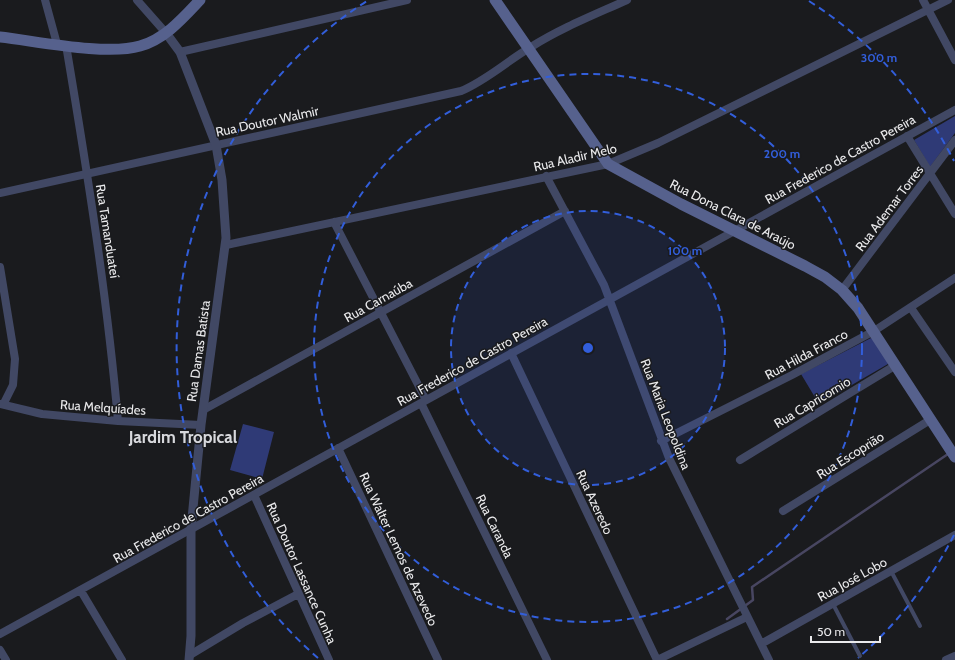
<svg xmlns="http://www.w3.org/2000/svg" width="955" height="660" font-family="Cabin,sans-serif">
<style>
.green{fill:#2f3a76}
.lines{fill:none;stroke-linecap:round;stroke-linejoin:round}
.stream{stroke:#484661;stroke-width:2.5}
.service{stroke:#414864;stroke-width:4}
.minor{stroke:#414864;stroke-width:8}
.tertiary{stroke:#414864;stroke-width:9}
.secondary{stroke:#56618d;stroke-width:11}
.ring{fill:none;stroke:#325eda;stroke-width:2;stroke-dasharray:7 5}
.labels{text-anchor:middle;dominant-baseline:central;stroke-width:3;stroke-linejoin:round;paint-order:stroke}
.street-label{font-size:13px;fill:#eaeaec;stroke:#1a1b1e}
.district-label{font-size:17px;font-weight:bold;fill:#d7d8dc;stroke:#1a1b1e}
.centre{fill:#325eda;stroke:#1a1b1e;stroke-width:2}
.ring-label{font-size:12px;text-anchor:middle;font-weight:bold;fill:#325eda;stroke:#1a1b1e;stroke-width:3;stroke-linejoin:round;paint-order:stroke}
</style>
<rect width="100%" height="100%" fill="#1a1b1e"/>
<path class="green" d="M955,116V133L930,167L914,140Z
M871,338L883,348L888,364L819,404L801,374Z
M243,424L274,432L262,479L230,470Z"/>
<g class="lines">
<path class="stream" d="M727,619L753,600L752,587L948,454"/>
<path class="service" d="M891,571L920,626
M833,604L860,656"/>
<path class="minor" d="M45,0L57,44
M137,0L166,33
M923,0L955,60
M66,45C87,170 107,295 118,421
M180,52L407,0
M907,136L955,214
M546,176L604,285L669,458L769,660
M0,193L461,91C487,80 507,61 531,47C561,28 594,15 627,0
M334,222L426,400
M226,245L608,164L658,143L948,0
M0,267L15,359L13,385L4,403
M842,290L955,140
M911,308L955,372
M511,353L657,660
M421,403L547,660
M0,404L42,414L118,421L201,425
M203,410L565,211
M661,441L792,375L874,331L955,278
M338,448L438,660
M740,460L896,365
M254,495L329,660
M783,511L930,420
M81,591L122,660
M0,634L955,110
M761,644L955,535
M0,650L6,660
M190,655L243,623L298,594
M657,660L747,617
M946,660L955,656"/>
<path class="tertiary" d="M166,33L180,52L216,145L222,180L226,238L201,425L191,529V636L189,660"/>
<path class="secondary" d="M495,0L608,164L681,204L805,266L825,277L842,290L858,308L955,457
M0,37C36,41 107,56 140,46C165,39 183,18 200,0"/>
</g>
<circle cx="588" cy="348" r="137" fill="#325eda" fill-opacity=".12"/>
<g class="ring">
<circle cx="588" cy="348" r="137"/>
<circle cx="588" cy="348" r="274"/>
<path d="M954 535A411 411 0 0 1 858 658M318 658A411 411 0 0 1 367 1M809 1A411 411 0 0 1 954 161"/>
</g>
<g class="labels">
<g class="street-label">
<text transform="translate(267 121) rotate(-12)">Rua Doutor Walmir</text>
<text transform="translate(575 157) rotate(-13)">Rua Aladir Melo</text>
<text transform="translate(840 159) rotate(-29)">Rua Frederico de Castro Pereira</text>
<text transform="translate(889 208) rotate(-53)">Rua Ademar Torres</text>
<text transform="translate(733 214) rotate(27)">Rua Dona Clara de Araújo</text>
<text transform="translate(108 231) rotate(81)">Rua Tamanduateí</text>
<text transform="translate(378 300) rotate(-29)">Rua Carnaúba</text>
<text transform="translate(198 351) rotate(-82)">Rua Damas Batista</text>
<text transform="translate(806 354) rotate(-28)">Rua Hilda Franco</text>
<text transform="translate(472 361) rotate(-29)">Rua Frederico de Castro Pereira</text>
<text transform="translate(812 402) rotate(-31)">Rua Capricornio</text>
<text transform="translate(103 407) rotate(4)">Rua Melquíades</text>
<text transform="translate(666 414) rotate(69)">Rua Maria Leopoldina</text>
<text transform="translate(850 455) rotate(-32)">Rua Escoprião</text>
<text transform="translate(595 502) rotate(65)">Rua Azeredo</text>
<text transform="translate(188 518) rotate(-29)">Rua Frederico de Castro Pereira</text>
<text transform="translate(495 526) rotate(64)">Rua Caranda</text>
<text transform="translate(399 549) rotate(65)">Rua Walter Lemos de Azevedo</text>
<text transform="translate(302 573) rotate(66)">Rua Doutor Lassance Cunha</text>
<text transform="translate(852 579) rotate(-29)">Rua José Lobo</text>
</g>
<g class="district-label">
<text x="183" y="437">Jardim Tropical</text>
</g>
</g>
<circle cx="588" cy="348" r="6" class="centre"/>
<g class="ring-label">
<text x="879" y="62">300 m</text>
<text x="782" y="158">200 m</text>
<text x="685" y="255">100 m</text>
</g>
<path d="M811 636v6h69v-6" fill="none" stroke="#eaeaec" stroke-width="2"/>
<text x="817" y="636" font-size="12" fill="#eaeaec" stroke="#1a1b1e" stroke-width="3" paint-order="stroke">50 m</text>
</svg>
